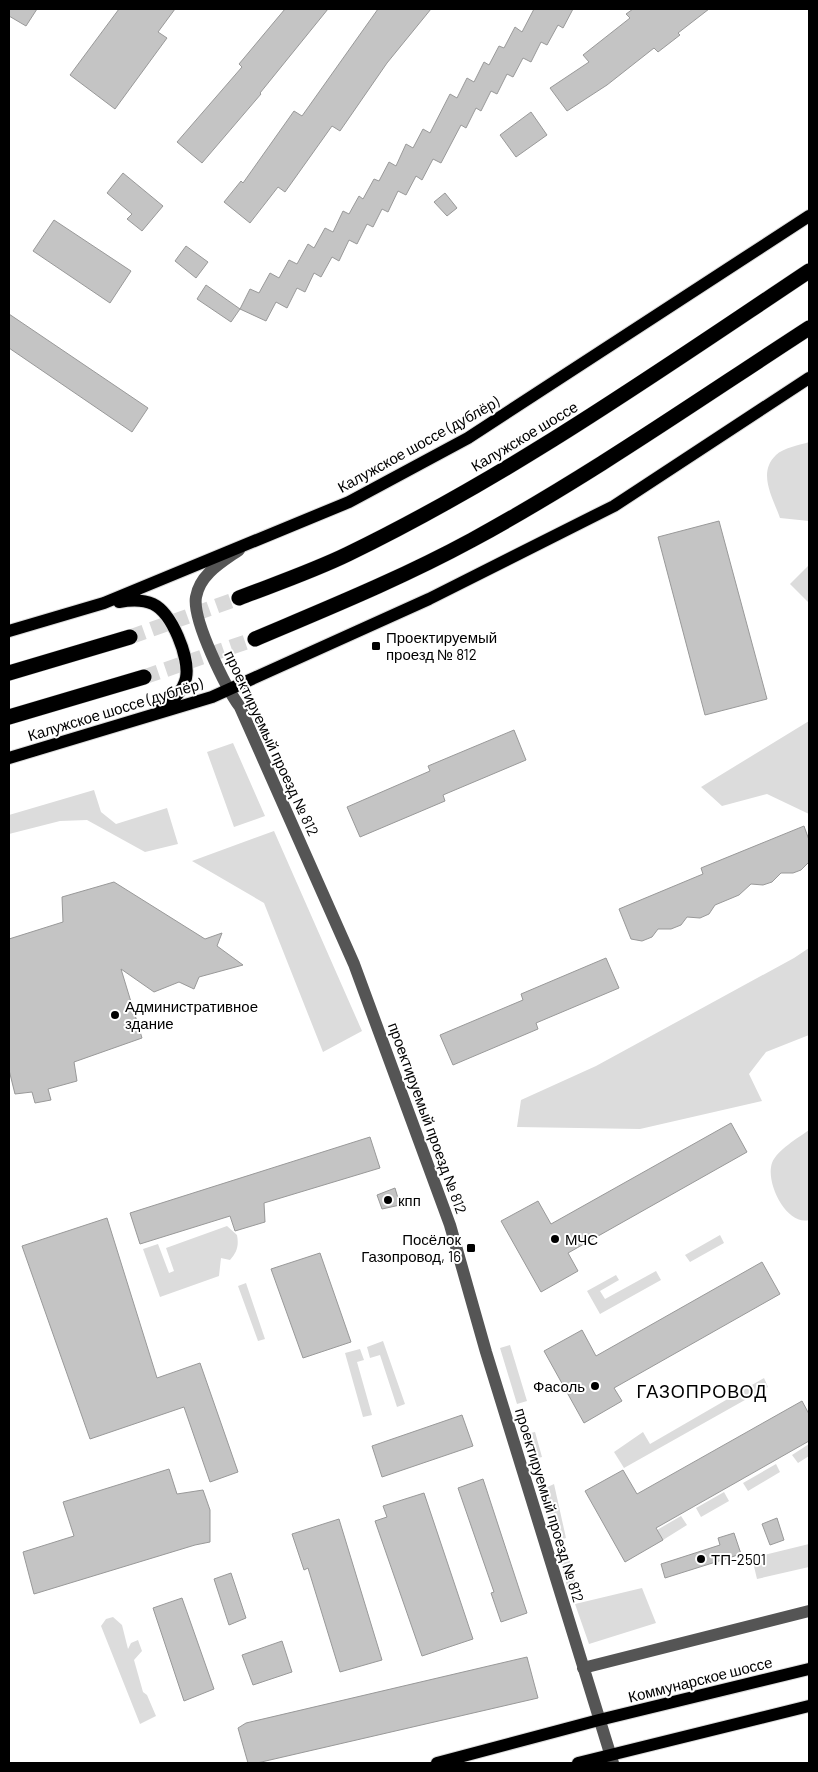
<svg xmlns="http://www.w3.org/2000/svg" width="818" height="1772" font-family="Barlow,sans-serif">
<style>
.green{fill:#dcdcdc}
.building{fill:#c4c4c4;stroke:#999}
.lines{fill:none;stroke-linecap:round;stroke-linejoin:round}
.highway-tunnel{stroke:#d9d9d9;stroke-width:15;stroke-dasharray:15 8;stroke-linecap:butt}
.major-casing{stroke:#dbdbdb;stroke-width:14}
.highway-casing{stroke:#dbdbdb;stroke-width:16}
.minor{stroke:#555;stroke-width:12}
.major{stroke:#000;stroke-width:12}
.highway{stroke:#000;stroke-width:15}
.poi-dot{fill:#000;stroke:#fff;stroke-width:2}
.labels{text-anchor:middle;dominant-baseline:central;stroke-width:4;stroke-linejoin:round;paint-order:stroke}
.street-label{font-size:15px;fill:#000;stroke:#fff}
.poi-label{font-size:15px;fill:#000;stroke:#fff;text-anchor:start}
.quarter-label{font-size:18px;letter-spacing:1px;fill:#000;stroke:#fff}
</style>
<rect width="100%" height="100%" fill="#fff"/>
<path class="green" d="M809,442V521L780,518C773,498 757,473 776,455C783,448 800,445 809,442Z
M809,565V603L790,584Z
M809,721V814L767,794L722,806L701,787Z
M233,743L265,816L234,827L207,752Z
M94,790L101,812L116,824L167,808L178,844L145,852L87,820L60,821L9,834V815Z
M274,831L362,1031L323,1052L264,903L192,861Z
M809,948V1035L766,1052L749,1074L762,1101L640,1129L517,1127L521,1100L596,1066L794,958Z
M809,1130V1220C787,1226 765,1183 772,1163C777,1150 798,1138 809,1130Z
M227,1226L237,1235C239,1246 237,1252 230,1260L221,1258L219,1276L160,1297L143,1249L158,1244L169,1273L174,1271L166,1248Z
M720,1235L724,1243L690,1262L685,1255Z
M656,1271L661,1280L600,1314L587,1291L616,1275L619,1280L600,1291L605,1299Z
M246,1283L265,1339L258,1341L238,1286Z
M383,1341L405,1404L397,1407L380,1355L370,1358L367,1347Z
M510,1345L527,1401L517,1404L500,1348Z
M360,1349L364,1360L357,1362L372,1415L363,1417L345,1353Z
M764,1378L768,1387L624,1468L614,1452L643,1432L650,1444Z
M535,1432L542,1457L533,1459L526,1434Z
M809,1444V1456L798,1463L792,1455Z
M776,1464L780,1472L748,1491L743,1483Z
M554,1484L566,1538L556,1541L539,1491Z
M724,1492L729,1501L701,1517L696,1508Z
M681,1516L687,1525L663,1540L657,1530Z
M809,1544V1567L757,1579L752,1558Z
M568,1554L577,1588L568,1590L560,1558Z
M642,1588L656,1623L589,1644L575,1604Z
M113,1617L122,1625L128,1649L131,1643L138,1640L142,1651L134,1660L143,1692L147,1695L156,1716L140,1724L101,1626L106,1619Z"/>
<path class="building" d="M9,9H37L26,26L9,16Z
M119,9H175L158,32L167,38L115,109L70,75Z
M285,9H328L260,93L261,94L202,163L177,142L242,67L239,64Z
M378,9H431L387,63L340,131L332,126L285,192L278,187L250,223L224,202L241,181L243,183L294,111L302,116Z
M534,9H573L563,28L558,25L547,45L541,42L531,62L523,58L513,77L507,74L497,94L491,91L481,111L476,108L466,128L461,125L441,163L433,159L422,180L416,176L406,195L398,191L388,212L382,209L373,227L367,224L357,244L349,240L339,261L332,257L321,277L314,273L305,292L297,288L287,308L276,302L266,321L240,309L250,289L259,293L270,273L279,278L289,260L297,264L308,244L314,248L325,228L333,232L343,211L349,214L359,196L363,199L374,179L379,181L389,162L396,166L406,144L413,148L423,129L430,133L450,94L457,98L467,78L474,82L484,62L489,65L499,46L504,48L515,27L522,32Z
M633,9H709L678,33L680,35L658,52L654,48L607,85L567,111L550,88L589,62L583,55L630,18L626,14Z
M531,112L547,135L516,157L500,135Z
M123,173L163,206L142,231L127,219L132,214L107,193Z
M445,193L457,208L447,216L434,202Z
M54,220L131,271L110,303L33,251Z
M186,246L208,262L196,278L175,261Z
M206,285L240,309L231,322L197,299Z
M9,314L148,408L132,432L9,348Z
M719,521L767,699L705,715L658,537Z
M514,730L526,760L443,795L445,801L360,837L347,807L430,771L428,766Z
M804,826L809,840V862L801,870L793,873H781L772,882L763,885L751,884L739,895L715,905L709,914L700,918L687,917L681,925L671,929H658L652,937L642,941L631,939L619,909L703,874L701,868Z
M114,882L205,939L222,933L217,946L243,965L199,977L194,989L179,982L154,992L121,969L142,1038L74,1062L77,1081L48,1089L51,1100L35,1103L32,1092L15,1094L9,1070V939L63,922L62,897Z
M606,958L619,988L536,1023L538,1029L453,1065L440,1035L523,1000L521,994Z
M731,1123L747,1152L568,1253L578,1271L541,1292L501,1221L538,1201L551,1224Z
M370,1137L380,1168L264,1203L265,1222L235,1231L230,1216L140,1244L130,1213Z
M395,1188L400,1205L382,1209L377,1195Z
M107,1218L157,1378L200,1363L238,1472L210,1482L184,1407L90,1439L22,1246Z
M320,1253L351,1342L303,1358L271,1269Z
M762,1262L780,1294L614,1388L622,1401L584,1423L544,1351L582,1330L596,1356Z
M802,1401L809,1414V1441L656,1528L663,1540L625,1562L585,1491L623,1470L637,1494Z
M462,1415L473,1446L382,1477L372,1446Z
M169,1469L177,1494L203,1490L210,1510V1542L195,1545L34,1594L23,1552L74,1536L63,1502Z
M483,1479L527,1613L501,1622L491,1593L494,1592L458,1488Z
M424,1493L473,1639L422,1656L375,1521L387,1517L383,1506Z
M777,1518L784,1540L770,1545L762,1524Z
M339,1519L382,1660L340,1672L308,1568L304,1570L292,1534Z
M734,1533L741,1554L665,1578L661,1564L720,1545L718,1538Z
M231,1573L246,1618L229,1625L214,1579Z
M182,1598L214,1689L184,1701L153,1608Z
M282,1641L292,1672L253,1685L242,1655Z
M527,1657L538,1698L257,1763H248L238,1728L246,1723Z"/>
<g class="lines">
<path class="highway-tunnel" d="M130,637L239,598
M144,677L255,639"/>
<g class="major-casing">
<path id="major" d="M119,602C130,600 142,599 153,604C172,613 190,658 186,678C183,692 170,703 159,710
M9,631L104,603L349,502L468,438L809,216
M9,758L212,697L429,599L614,506L809,378
M437,1763L599,1720L809,1669
M578,1763L809,1706"/>
</g>
<g class="highway-casing">
<path id="highway" d="M239,598C275,584 313,571 348,554C511,475 659,371 809,271
M255,639C328,608 402,578 472,540C588,477 698,400 809,328
M9,673L130,637
M9,717L144,677"/>
</g>
<path class="minor" d="M239,550C222,562 200,574 196,597C192,620 226,688 240,707L354,964L450,1225L486,1352L613,1763
M583,1668L809,1611"/>
<use href="#major" class="major"/>
<use href="#highway" class="highway"/>
</g>
<g class="poi-dot">
<rect x="371" y="641" width="10" height="10" rx="2.5"/>
<circle cx="115" cy="1015" r="5"/>
<circle cx="388" cy="1200" r="5"/>
<circle cx="555" cy="1239" r="5"/>
<rect x="466" y="1243" width="10" height="10" rx="2.5"/>
<circle cx="595" cy="1386" r="5"/>
<circle cx="701" cy="1559" r="5"/>
</g>
<g class="labels">
<g class="street-label">
<text transform="translate(524 436) rotate(-31)">Калужское шоссе</text>
<text transform="translate(418 444) rotate(-29)">Калужское шоссе (дублёр)</text>
<text transform="translate(115 709) rotate(-17)">Калужское шоссе (дублёр)</text>
<text transform="translate(272 743) rotate(65)">проектируемый проезд № 812</text>
<text transform="translate(428 1118) rotate(70)">проектируемый проезд № 812</text>
<text transform="translate(550 1505) rotate(73)">проектируемый проезд № 812</text>
<text transform="translate(700 1679) rotate(-14)">Коммунарское шоссе</text>
</g>
<g class="poi-label">
<text x="386" y="637">Проектируемый<tspan x="386" dy="17">проезд № 812</tspan></text>
<text x="125" y="1006">Административное<tspan x="125" dy="17">здание</tspan></text>
<text x="398" y="1200">кпп</text>
<text x="461" y="1239" text-anchor="end">Посёлок<tspan x="461" dy="17">Газопровод, 16</tspan></text>
<text x="565" y="1239">МЧС</text>
<text x="585" y="1386" text-anchor="end">Фасоль</text>
<text x="711" y="1559">ТП-2501</text>
</g>
<g class="quarter-label">
<text x="702" y="1391">ГАЗОПРОВОД</text>
</g>
</g>
<rect width="818" height="1772" fill="none" stroke="#000000" stroke-width="20"/>
</svg>
